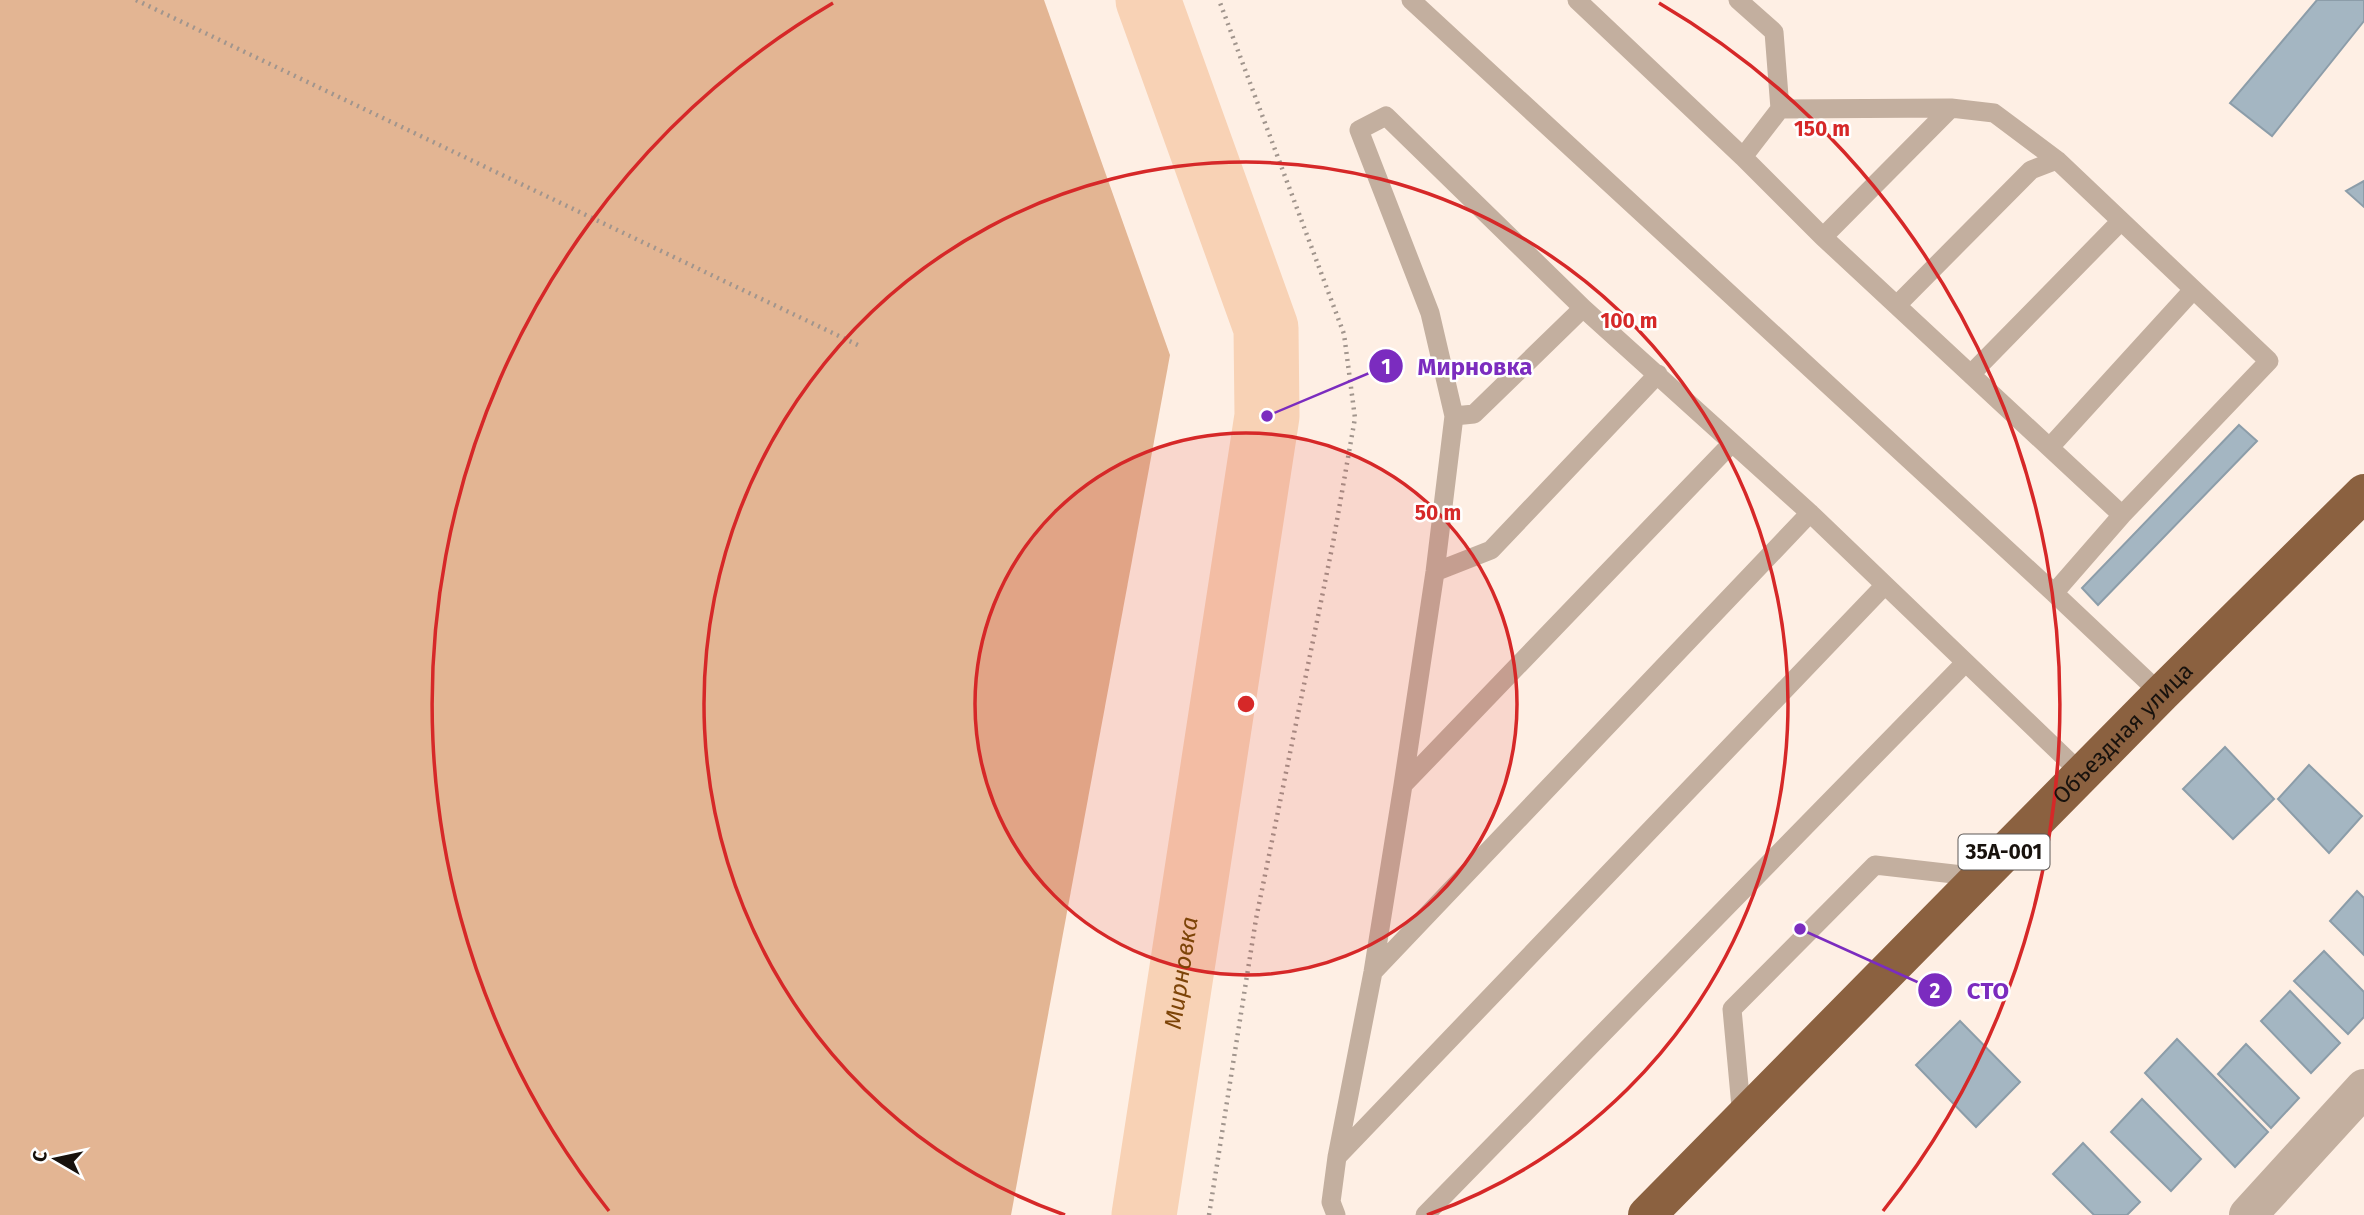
<svg xmlns="http://www.w3.org/2000/svg" width="2364" height="1215" font-family="'Fira Sans',sans-serif">
<style>
.garden{fill:#e3b593}
.lines{fill:none;stroke-linecap:round;stroke-linejoin:round}
.river{stroke:#f8d2b5;stroke-width:65}
.building{fill:#a4b6c2;stroke:#8c9da9;stroke-width:2}
.path{stroke:#a1958d;stroke-width:4.5;stroke-dasharray:2 5;stroke-linecap:butt}
.lane{stroke:#c3af9f;stroke-width:19}
.street{stroke:#c3af9f;stroke-width:38}
.highway{stroke:#8b6140;stroke-width:38}
.ring{fill:none;stroke:#d62828;stroke-width:3.5}
.labels{text-anchor:middle;dominant-baseline:central;stroke-width:5;stroke-linejoin:round;paint-order:stroke}
.shield{fill:#fff;stroke:#5d5956;stroke-width:2}
.shield-label{font-size:21px;font-weight:bold;fill:#18120d}
.street-label{font-size:23px;fill:#18120d;stroke:#fff}
.water-label{font-size:24px;font-style:italic;fill:#7d4408;stroke:#fff}
.centre{fill:#d62828;stroke:#fff;stroke-width:3.5}
.ring-label{font-size:21px;text-anchor:middle;font-weight:bold;fill:#d62828;stroke:#fff;stroke-width:5;stroke-linejoin:round;paint-order:stroke}
.leader{fill:none;stroke:#7b2cbf;stroke-width:2.5}
.callout-dot{fill:#7b2cbf;stroke:#fff;stroke-width:2.5}
.mark-label{font-size:21px;text-anchor:middle;font-weight:bold;fill:#fff}
.callout-label{font-size:24px;text-anchor:middle;font-weight:bold;fill:#7b2cbf;stroke:#fff;stroke-width:5;stroke-linejoin:round;paint-order:stroke}
</style>
<rect width="100%" height="100%" fill="#feefe4"/>
<path class="garden" d="M0,0H1044L1170,355L1011,1215H0Z"/>
<g class="lines">
<path class="river" id="s1" d="M1144,1215L1267,416L1266,328L1148,0"/>
</g>
<path class="building" d="M2317,0H2364V21L2272,136L2230,103Z
M2364,181V207L2346,191Z
M2239,425L2257,441L2098,605L2082,588Z
M2225,747L2274,799L2233,839L2183,789Z
M2309,765L2362,816L2329,853L2278,799Z
M2357,891L2364,898V955L2330,921Z
M2324,951L2364,992V1017L2348,1034L2294,981Z
M2290,991L2340,1043L2311,1073L2261,1021Z
M1960,1021L2020,1082L1976,1127L1916,1065Z
M2177,1039L2268,1132L2235,1167L2145,1073Z
M2246,1044L2299,1098L2271,1128L2218,1074Z
M2142,1099L2201,1159L2171,1191L2111,1132Z
M2083,1143L2140,1202L2127,1215H2094L2053,1174Z"/>
<g class="lines">
<path class="path" d="M136,0L862,347
M1209,1215L1256,919L1333,543L1355,418L1344,334L1219,0"/>
<path class="lane" d="M1411,0L2054,593L2122,515L2269,361L2057,160L1994,113L1951,108L1780,109
M1577,0L1743,157L1823,237L2122,515
M1738,0L1774,32L1780,109L1743,157
M1823,237L1951,108
M1898,304L2031,170L2057,160
M1971,374L2120,222
M1454,416L1474,414L1583,308
M2050,447L2193,290
M1435,572L1491,550L1658,374
M2054,593L2161,694
M1403,785L1732,443
M1373,972L1810,513
M1742,1118L1732,1009L1875,865L1980,877
M1337,1157L1885,585
M1336,1215L1331,1202L1337,1157L1373,972L1403,785L1435,572L1454,416L1430,313L1359,130L1386,116L1583,308L1810,513L2082,774
M1425,1215L1965,663"/>
<path class="street" d="M2248,1215L2364,1088"/>
<path class="highway" id="s2" d="M1647,1215L2161,694L2364,493"/>
</g>
<circle cx="1246" cy="704" r="271" fill="#d62828" fill-opacity=".12"/>
<g class="ring">
<circle cx="1246" cy="704" r="271"/>
<path d="M1065 1215A542 542 0 1 1 1427 1215"/>
<path d="M609 1211A814 814 0 0 1 833 3M1659 3A814 814 0 0 1 1883 1211"/>
</g>
<g class="labels">
<rect class="shield" x="1958.5" y="834.5" width="91" height="35" rx="5"/>
<g class="shield-label">
<text x="2004" y="852">35А-001</text>
</g>
<g class="street-label">
<text stroke="none"><textPath href="#s2" startOffset="677">Объездная улица</textPath></text>
</g>
<g class="water-label">
<text stroke="none"><textPath href="#s1" startOffset="245">Мирновка</textPath></text>
</g>
</g>
<circle cx="1246" cy="704" r="10" class="centre"/>
<g class="ring-label">
<text x="1822" y="136">150 m</text>
<text x="1629" y="328">100 m</text>
<text x="1438" y="520">50 m</text>
</g>
<path class="leader" d="M1267 416L1386 366M1800 929L1935 990"/>
<g class="callout-dot">
<circle cx="1267" cy="416" r="7"/>
<circle cx="1800" cy="929" r="7"/>
<circle cx="1386" cy="366" r="18"/>
<circle cx="1935" cy="990" r="18"/>
</g>
<g class="mark-label">
<text x="1386" y="374">1</text>
<text x="1935" y="998">2</text>
</g>
<g class="callout-label">
<text x="1475" y="375">Мирновка</text>
<text x="1988" y="999">СТО</text>
</g>
<g transform="translate(56 1159) rotate(279)" stroke="#ffffff" stroke-width="5" paint-order="stroke">
<path d="M0-5L12 26L0 18L-12 26Z" fill="#18120d"/>
<text y="-10" font-size="19" font-weight="bold" text-anchor="middle" fill="#18120d">С</text>
</g>
</svg>
